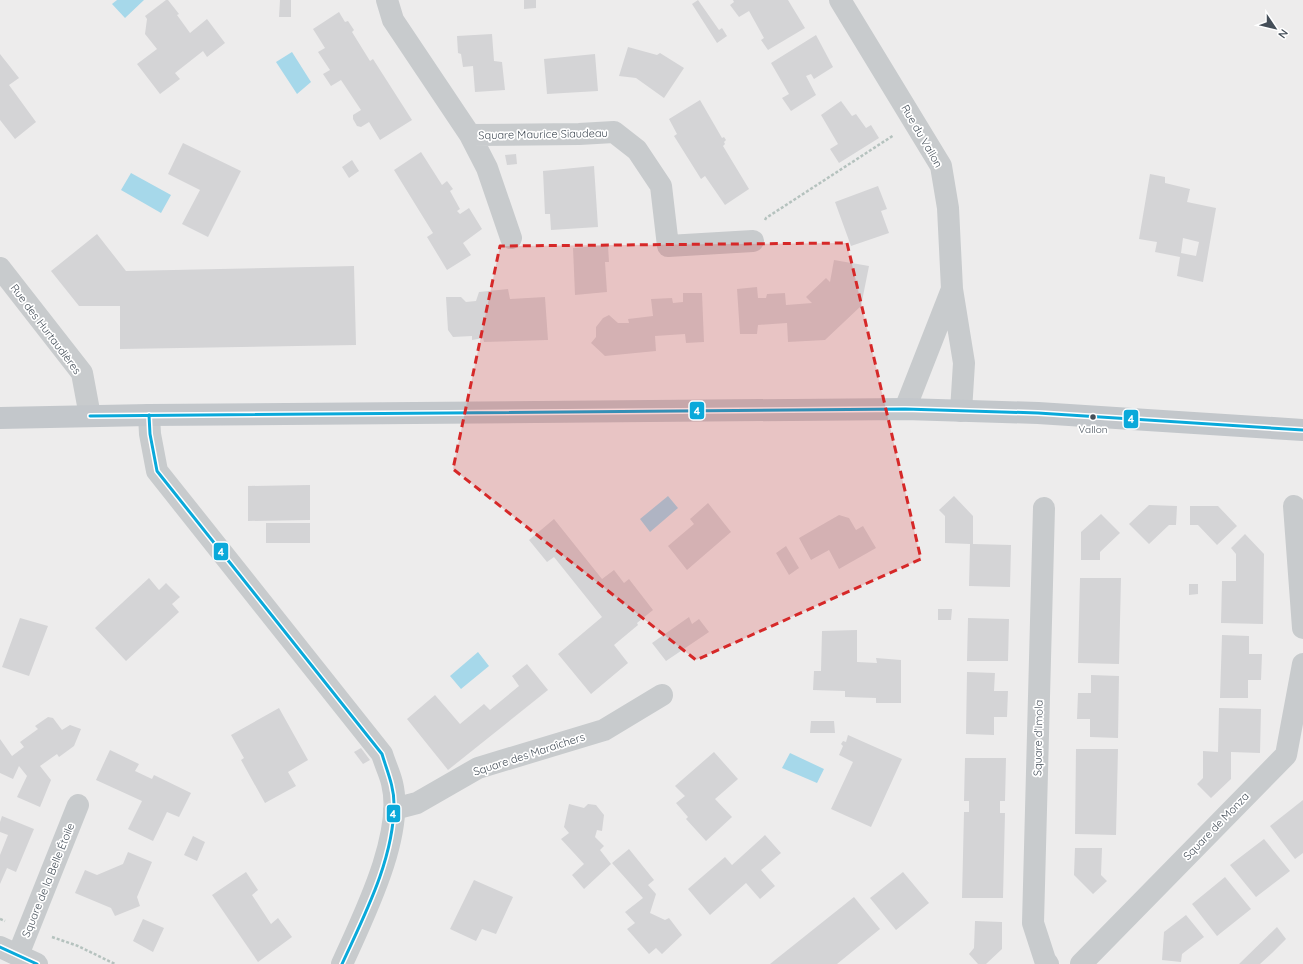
<svg xmlns="http://www.w3.org/2000/svg" width="1303" height="964" font-family="Quicksand,sans-serif">
<style>
.water{fill:#a6d8ea}
.building{fill:#d4d4d6;fill-rule:evenodd}
.lines{fill:none;stroke-linecap:round;stroke-linejoin:round}
.path{stroke:#b5c2be;stroke-width:2.5;stroke-dasharray:3 2;stroke-linecap:butt}
.minor{stroke:#c8cbcd;stroke-width:22}
.major{stroke:#c3c7cb;stroke-width:22}
.bus-1-casing{stroke:#fff;stroke-width:6}
.bus-1{stroke:#0aa9da;stroke-width:3}
.marked{fill:#d62828;fill-opacity:0.2;stroke:#d62828;stroke-width:3;stroke-dasharray:8 5;stroke-linejoin:round}
.bus-dot{fill:#444e58;stroke:#fff;stroke-width:1.5}
.labels{text-anchor:middle;dominant-baseline:central;stroke-width:3.5;stroke-linejoin:round;paint-order:stroke}
.bus-label{font-size:10px;fill:#444e58;stroke:#fff}
.street-label{font-size:11px;fill:#444e58;stroke:#fff}
.line-badge{stroke:#fff;stroke-width:1.5}
.badge-label{font-size:11px;text-anchor:middle;font-weight:bold;fill:#fff}
</style>
<rect width="100%" height="100%" fill="#edecec"/>
<path class="water" d="M117,0H144L125,18L112,4Z
M292,52L311,82L297,94L276,62Z
M131,173L171,195L161,213L121,190Z
M668,496L678,508L650,532L640,519Z
M478,652L489,666L461,689L450,676Z
M790,753L824,769L817,783L782,768Z"/>
<path class="building" d="M166,0H168L179,14L177,15L190,33L207,19L225,43L207,57L203,51L175,73L180,79L160,94L137,64L157,49L145,34L147,19L145,16Z
M280,0H291V17H279Z
M524,0H536V8L524,9Z
M698,0L719,30L722,28L727,36L717,43L692,4Z
M733,0H788L805,28L768,50L761,40L764,38L749,11L739,17L730,5L734,2Z
M339,12L345,22L348,21L354,30L352,32L370,61L373,59L412,120L380,140L369,122L361,127L357,126L353,119V115L361,110L341,80L331,86L323,74L330,70L318,52L325,48L313,29Z
M492,34L494,61L502,62L505,90L475,92L473,66L463,67L461,54L458,53L457,36Z
M816,35L833,67L814,79L811,74L806,76L816,95L791,111L782,98L789,94L771,63Z
M628,47L657,55L660,53L684,68L664,98L636,78L619,76Z
M0,54L19,78L9,85L36,122L15,139L0,120Z
M595,54L598,91L547,94L544,59Z
M700,100L722,138L724,137L726,140L724,142L725,144L723,146L749,189L725,205L705,176L701,179L674,136L677,134L669,119Z
M841,101L852,116L856,114L866,128L871,125L879,138L839,163L830,149L838,144L821,115Z
M183,143L241,171L208,237L182,224L200,190L168,174Z
M421,152L442,185L447,181L453,189L450,191L460,209L457,211L460,214L469,208L482,229L463,243L471,255L447,270L427,237L433,233L394,170Z
M516,154L517,164L507,165L505,155Z
M352,160L359,171L349,178L342,167Z
M594,166L598,227L551,230L550,214H545L543,171Z
M1150,174L1165,177V183L1190,189L1187,202L1216,208L1203,282L1177,276L1180,257L1155,252L1157,242L1139,239ZM1183,238L1199,242L1196,256L1181,253Z
M878,186L887,209L881,211L889,233L851,246L835,202Z
M97,234L126,271L354,266L356,345L120,349V306H79L51,271Z
M608,245L609,262H605L607,292L575,295L573,248Z
M834,260L869,266L861,306L825,340L788,342L787,323L758,325L757,334H740L737,289L757,287L758,298H766L767,294L785,293L786,305L812,303L806,297L826,278L830,282Z
M508,289L510,299L545,297L548,340L484,342L483,338L472,340V336L453,337L448,330L446,297H461L466,302L476,301L479,292Z
M683,293H702L704,342L686,343L685,334L655,336L656,351L605,356L591,343L596,337V327L603,318L609,315L618,323H629L628,319L653,316L651,299L672,298L673,303L683,302Z
M310,485V520L248,521V486Z
M954,496L973,516V544L1011,545L1010,587L969,586L970,544L945,543V516L939,510Z
M708,503L731,532L687,570L668,546L694,524L690,519Z
M1149,505L1177,506L1176,525H1169L1149,544L1129,524Z
M1190,506H1218L1237,526L1217,545L1198,525H1190Z
M1101,514L1120,533L1100,552V560H1081V532Z
M839,515L849,518L856,530L863,526L876,548L839,569L829,550L811,560L799,538Z
M554,519L602,579L614,570L624,583L629,579L653,610L637,623L638,625L614,645L628,663L591,694L558,654L602,617L554,557L547,562L529,540Z
M266,523H310V543H266Z
M1245,534L1264,554L1263,624L1221,623L1222,581H1236V554L1231,548Z
M786,546L799,568L789,575L776,553Z
M149,578L159,590L166,583L180,597L172,604L179,612L126,661L95,628Z
M1080,578H1121L1119,664L1078,663Z
M1189,584H1198V594L1189,595Z
M938,609H952L951,620H938Z
M689,617L692,624L699,619L709,632L666,661L652,643Z
M20,618L48,626L29,676L2,667Z
M968,618L1009,619L1008,661H967Z
M857,630V662L877,663L876,658L901,660V703H876V698L845,697V691L813,690L814,671H821L822,631Z
M1222,635L1249,636V654H1262L1261,680H1248V698H1220Z
M527,664L548,690L448,770L407,719L435,695L460,724L484,704L490,710L519,686L512,676Z
M967,672L995,673L994,691H1008L1007,717H994V735L966,734Z
M1091,675L1119,676L1118,738L1090,737V719H1077L1078,693H1091Z
M279,708L308,760L288,772L296,786L265,803L241,760L244,758L231,735Z
M1219,708L1261,709L1260,753L1231,752V779L1211,798L1197,784L1203,778V751L1218,752Z
M48,717L53,718L62,730L70,725L81,729L74,746L59,757L57,754L40,766L51,780L40,807L17,797L27,776L19,766L13,779L0,773V739L12,756L24,747L20,742L38,729L35,726Z
M811,721H834L835,733H810Z
M848,735L902,759L871,827L831,809L853,762L839,755L843,746L841,744L843,741L846,742Z
M361,748L370,760L363,764L354,752Z
M1076,749H1118L1116,835L1075,834Z
M110,750L139,764L135,771L152,779L154,775L191,793L179,817L167,812L153,841L128,829L142,801L96,780Z
M714,752L738,779L715,799L732,817L706,841L686,819L688,817L676,803L685,796L675,786Z
M965,758H1006L1005,801H1000V813H1005L1003,898H962L964,812H969V801H964Z
M1303,800V853L1295,859L1270,826Z
M569,804L584,808L588,804L596,805L604,815L602,831L597,830L595,837L604,846L600,850L611,864L584,889L572,875L584,864L561,839L569,833L564,827Z
M2,816L34,829L16,872L7,868L0,884V855L8,835L0,832V822Z
M765,835L781,853L761,870L775,886L760,899L746,883L710,915L688,889L725,857L732,865Z
M193,836L205,842L197,861L184,855Z
M1264,839L1290,871L1256,897L1230,865Z
M1075,848H1102L1101,875L1107,881L1093,894L1074,875Z
M629,849L654,880L648,885L656,894L650,913L665,920L669,918L682,935L662,954L656,948L649,954L627,929L635,923L625,912L643,898L612,863Z
M128,852L152,862L137,897L140,906L115,916L111,908L75,893L85,870L97,875L123,864Z
M246,872L258,890L252,895L271,924L278,918L292,937L258,962L212,895Z
M903,872L929,903L896,930L870,898Z
M1225,877L1251,909L1217,936L1192,904Z
M474,880L513,897L496,934L482,929L476,941L450,929Z
M854,897L880,929L837,964H770Z
M1186,915L1204,937L1182,954L1181,962L1162,960L1164,932Z
M143,919L164,928L153,952L133,941Z
M975,921L1002,922V949L986,964H978L969,954L974,948Z
M1277,927L1286,939L1272,953L1260,964H1239Z"/>
<g class="lines">
<path class="path" d="M765,220L766,218L894,135
M0,919L5,921
M52,937L78,946L115,964"/>
<path class="minor" d="M387,0L393,20L470,135L487,168L511,238
M840,0L941,166L948,208L952,289
M470,135L579,134L614,132L637,150L661,186L668,246L753,241
M0,268L82,373L90,416
M905,409L952,289L964,363L961,411
M149,415L150,434L157,471L382,754C385,764 390,774 392,783C405,835 363,917 342,964
M1294,506L1303,628
M1044,508L1033,923L1045,960L1048,964
M394,809L417,803L478,768L604,730L662,695
M0,947L37,964
M18,955L78,805
M1081,964L1286,755L1303,664"/>
<path class="major" d="M0,418L149,415L905,409L1038,413L1303,430"/>
<g class="bus-1-casing">
<path id="bus-1" d="M149,415L150,434L157,471L382,754C387,771 394,786 394,804C394,859 364,916 342,964
M90,416L905,409L1038,413L1303,430
M0,947L37,964"/>
</g>
<use href="#bus-1" class="bus-1"/>
</g>
<path class="marked" d="M847,243L921,559L696,660L453,469L500,246Z"/>
<circle class="bus-dot" cx="1093" cy="417" r="3.5"/>
<g class="labels">
<g class="bus-label">
<text x="1093" y="429">Vallon</text>
</g>
<g class="street-label">
<text transform="translate(543 134) rotate(-1)">Square Maurice Siaudeau</text>
<text transform="translate(922 136) rotate(60)">Rue du Vallon</text>
<text transform="translate(46 329) rotate(53)">Rue des Hurtaudières</text>
<text transform="translate(1038 738) rotate(-89)">Square d’Imola</text>
<text transform="translate(529 754) rotate(-18)">Square des Maraîchers</text>
<text transform="translate(1216 826) rotate(-46)">Square de Monza</text>
<text transform="translate(48 880) rotate(-68)">Square de la Belle Étoile</text>
</g>
</g>
<g class="line-badge">
<rect x="689" y="401" width="16" height="19" rx="4" fill="#0aa9da"/>
<rect x="1123" y="409" width="16" height="20" rx="4" fill="#0aa9da"/>
<rect x="213" y="542" width="16" height="19" rx="4" fill="#0aa9da"/>
<rect x="386" y="804" width="15" height="19" rx="4" fill="#0aa9da"/>
</g>
<g class="badge-label">
<text x="697" y="415">4</text>
<text x="1131" y="423">4</text>
<text x="221" y="556">4</text>
<text x="393" y="818">4</text>
</g>
<g transform="translate(1275 28) rotate(125)" stroke="#ffffff" stroke-width="3" paint-order="stroke">
<path d="M0-3L7 15L0 10L-7 15Z" fill="#444e58"/>
<text y="-6" font-size="11" font-weight="bold" text-anchor="middle" fill="#444e58">N</text>
</g>
</svg>
